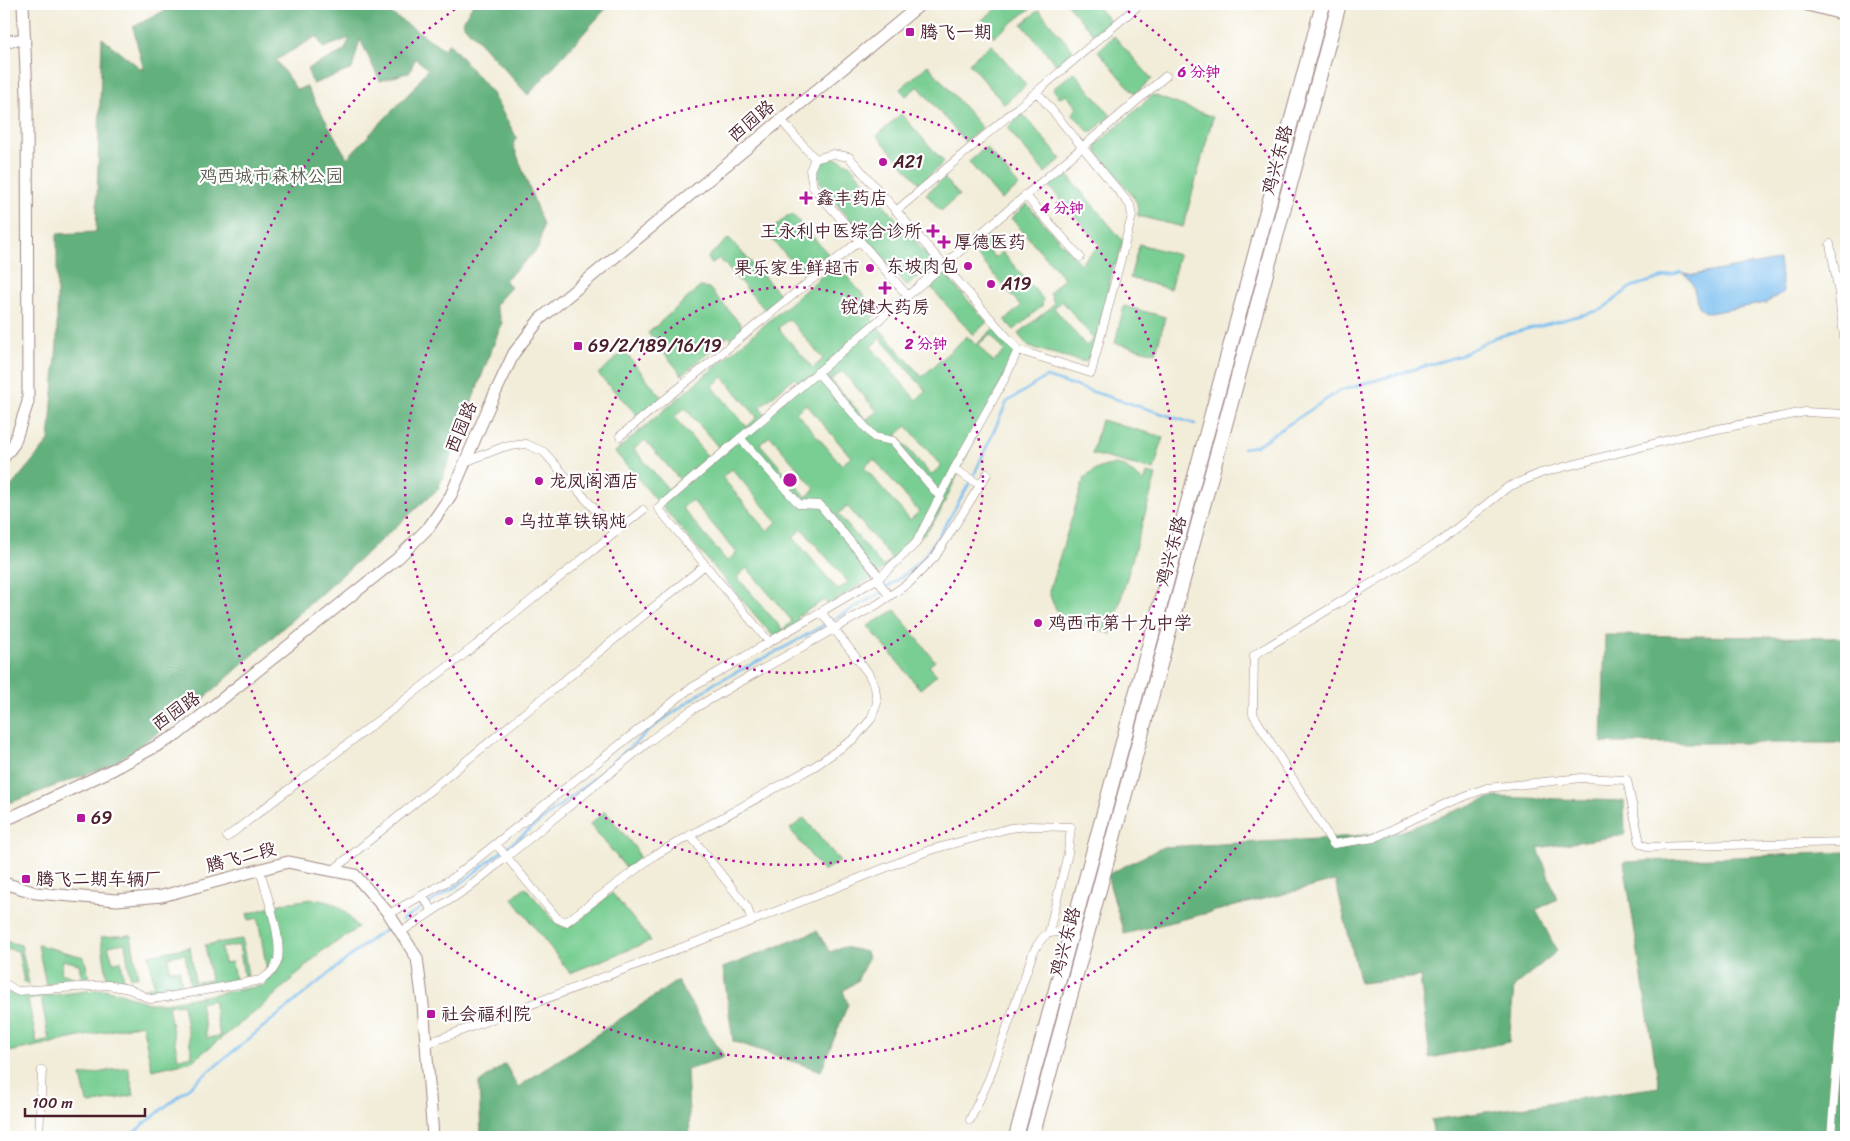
<svg xmlns="http://www.w3.org/2000/svg" width="1850" height="1141" font-family="Sriracha,'LXGW WenKai TC',sans-serif">
<style>
.green{fill:#78ce93;stroke:#61765f;fill-rule:evenodd}
.forest{fill:#62b17d;stroke:#566854;fill-rule:evenodd}
.water{fill:#78bdef;stroke:#616e8d}
.lines{fill:none;stroke-linecap:round;stroke-linejoin:round}
.stream{stroke:#78bdef;stroke-width:2.5}
.street-casing{stroke:#9e8682;stroke-width:9}
.secondary-casing{stroke:#9e8682;stroke-width:13}
.highway-casing{stroke:#9e8682;stroke-width:16}
.street{stroke:#fff;stroke-width:8}
.secondary{stroke:#fff;stroke-width:11}
.highway{stroke:#fff;stroke-width:14}
.ring{fill:none;stroke:#b5179e;stroke-width:2.5;stroke-dasharray:2.5 5}
.poi-dot{fill:#b5179e;stroke:#fff;stroke-width:2}
.labels{text-anchor:middle;dominant-baseline:central;stroke-width:4.5;stroke-linejoin:round;paint-order:stroke}
.poi-label{font-size:18px;fill:#4a1f2b;stroke:#fff;text-anchor:start}
.street-label{font-size:18px;fill:#4a1f2b;stroke:#fff}
.park-label{font-size:18px;fill:#5a5c4f;stroke:#fff}
.centre{fill:#b5179e;stroke:#fff;stroke-width:2.5}
.ring-label{font-size:15px;text-anchor:middle;font-weight:bold;fill:#b5179e;stroke:#fff;stroke-width:4.5;stroke-linejoin:round;paint-order:stroke}
</style>
<rect width="100%" height="100%" fill="#fff"/>
<filter id="ink" filterUnits="userSpaceOnUse"><feTurbulence type="fractalNoise" baseFrequency=".02" numOctaves="2"/><feDisplacementMap in="SourceGraphic" scale="10" xChannelSelector="R" yChannelSelector="G"/><feConvolveMatrix kernelMatrix="1 2 1 2 8 2 1 2 1" color-interpolation-filters="sRGB"/></filter>
<filter id="wash" filterUnits="userSpaceOnUse"><feTurbulence type="fractalNoise" baseFrequency=".0096" numOctaves="4" result="noise"/><feDisplacementMap in="SourceGraphic" scale="20" xChannelSelector="R" yChannelSelector="G"/><feGaussianBlur stdDeviation="1.12" result="paint"/><feColorMatrix in="noise" values="0 0 0 0 0 0 0 0 0 0 0 0 0 0 0 0 0 1.4 0 .05"/><feComposite in="paint" operator="in"/></filter>
<g filter="url(#wash)">
<rect width="100%" height="100%" fill="#f2edd9"/>
<path class="green" d="M1002,4H1036L994,37L982,20Z
M1067,4H1095L1111,22L1095,36Z
M1039,10L1075,53L1058,67L1022,24Z
M1114,36L1152,79L1135,94L1098,51Z
M991,44L1026,85L1004,104L969,63Z
M928,65L982,128L965,142L918,86L906,96L900,89Z
M1074,72L1111,116L1090,133L1072,113L1077,108L1066,95L1060,98L1053,89Z
M1153,95L1213,117L1183,227L1138,216L1137,203L1133,196L1097,153L1096,145Z
M901,114L944,162L920,184L877,136Z
M1023,114L1061,159L1045,173L1007,128Z
M986,147L1019,186L1001,200L969,162Z
M832,158L841,160L850,165L934,263L907,286L823,188C818,177 816,172 821,162Z
M1063,170L1123,241L1117,265L1114,264L1093,354L1085,362L1029,347L1018,334L1050,308L1054,303L1050,293L1064,278L1011,218L1027,204L1080,264L1100,245L1047,184ZM1062,301L1094,339L1086,346L1054,308Z
M944,178L959,195L941,211L926,194Z
M793,215L830,256L824,261L820,257L802,273L767,234L787,216Z
M985,234L993,242L987,248L995,258L1002,252L1043,299L1042,306L1014,330L1005,320L1021,306L970,247Z
M729,238L783,298L767,312L719,258L711,264L708,257Z
M1139,244L1179,255L1170,289L1130,278Z
M836,264L878,312L871,319L922,377L967,336L976,345L995,327L1016,350L939,514L927,531L874,577L828,605L824,600L797,617L800,622L773,636L615,452ZM789,319L823,359L813,368L778,328ZM990,334L1005,351L993,362L978,345ZM880,338L926,391L916,400L871,347ZM842,371L877,411L866,420L831,380ZM723,377L757,417L747,427L712,386ZM794,378L801,385L766,415L760,407ZM806,404L851,457L842,465L796,412ZM685,408L719,448L709,458L674,417ZM907,426L941,466L931,475L896,435ZM770,436L815,489L806,497L760,444ZM645,440L680,480L669,490L634,449ZM874,459L919,512L910,520L864,467ZM732,469L777,522L767,531L722,477ZM692,500L737,553L727,561L682,508ZM847,506L892,559L883,567L838,514ZM802,529L848,582L838,590L793,537ZM747,568L792,621L783,630L737,577Z
M942,271L987,322L973,335L928,284Z
M700,287L709,288L745,329L733,340L728,336L682,375L648,333Z
M1124,306L1165,317L1156,353L1115,343Z
M624,351L664,400L641,419L598,374Z
M1101,420L1163,437L1154,470L1092,454Z
M1115,465L1125,467L1144,482L1147,473L1156,475L1111,634L1102,631L1105,621C1076,632 1056,621 1049,591L1084,479C1093,470 1101,466 1115,465Z
M895,610L935,661L929,666L937,675L920,689L868,626Z
M605,811L636,849L639,858L626,868L590,824Z
M804,818L840,861L823,871L790,829Z
M525,887L556,923L565,928L575,924L612,893L651,941L570,973L512,898Z
M312,899C337,902 343,908 358,928L321,952L264,1005L192,1061L152,1070L142,1024L4,1053V989L13,995L46,996L103,989L121,993L148,1003H165L266,985L267,971L258,918L249,920L247,914L284,903ZM41,997L49,1040L37,1043L28,1000ZM213,1000L220,1036L207,1038L200,1003ZM183,1004L192,1056L178,1059L168,1006Z
M131,935L138,977H130L125,943L108,946L113,962L121,961L124,980L107,978L101,937Z
M242,939L248,976L244,977L239,945L221,948L224,963L232,962L235,980L198,987L197,982L211,980L205,945Z
M4,941L21,945L29,984L24,982L18,951L4,948Z
M38,945L84,957L89,978L82,980L79,964L63,960L61,973L73,977L74,981L46,985Z
M190,947L195,984L190,985L185,954L168,957L170,970H179L183,989L161,992L142,989L154,986L149,955Z
M128,1067L134,1095L90,1104L87,1102L81,1076Z"/>
<path class="forest" d="M177,4H377L444,49L449,43L491,92L517,138L513,144L543,225L538,249L505,280L511,287L495,305L502,323L438,489L189,712L111,765L4,805V495L49,441L57,344V234L96,232L102,38L144,71L133,27ZM317,36L323,48L350,38L344,51L307,69L313,84L352,69L360,39L380,81L410,72L415,58L428,69L413,89L347,158L306,86L297,90L276,60Z
M473,4H610L528,95L462,23Z
M1605,635L1846,638V743H1602Z
M1492,797L1624,801L1625,835L1538,848L1557,899L1536,910L1557,951L1514,987L1509,1042L1430,1058L1420,977L1360,983L1338,891L1335,881L1124,934L1107,875L1163,847L1318,839L1400,832Z
M1846,852V1137H1434L1431,1120L1659,1087L1624,862Z
M817,931L830,952L844,947L866,952L868,958L857,981L843,991L848,1004L821,1071L733,1041L723,968Z
M677,981L724,1057L687,1070L690,1137H481L479,1083L505,1064L518,1087Z"/>
<path class="water" d="M1779,260L1783,292L1766,303L1709,313C1693,309 1698,292 1690,280C1688,276 1684,274 1681,272L1693,275Z"/>
<g class="lines">
<path class="stream" d="M1243,448L1256,446L1339,391L1459,356L1496,337L1601,310L1631,287L1681,272
M402,920L460,884L585,786L653,727L715,683L780,650L875,596L904,575L924,557L946,524L973,477L1007,402L1046,377L1195,424
M128,1137L374,937L389,928"/>
</g>
</g>
<g filter="url(#ink)">
<g class="lines">
<g class="street-casing">
<path id="street" d="M781,120L815,159
M1025,195L1080,257
M896,211L1140,4
M1830,244L1838,288L1846,353
M907,295L813,187L810,170L815,159L833,154L849,157L1018,350
M817,372L874,437L893,441L940,497
M1846,414L1805,412L1687,435L1541,473L1508,487L1442,540L1254,655L1253,714L1333,844L1374,838L1449,802L1487,788L1581,778L1627,780L1640,843L1648,847L1846,842
M620,436L859,241
M740,438L799,504L820,505L880,577
M465,462L503,447L526,444L544,452L615,532
M954,469L980,485
M877,579L889,596
M769,642L658,508L1166,76
M690,835L747,907L752,921
M227,837L476,645L643,510
M496,844L557,918L566,922L655,855L815,766L855,738L871,719L877,703L875,687L868,673L821,612
M332,871L705,565
M422,896L433,911
M389,914L453,878L688,690L880,577L916,543L954,469L1005,378L1018,350L1091,373L1132,216L1130,205L1037,92
M401,932L468,888L651,740L690,711L731,687L878,604L910,582L935,557L987,474
M4,983L17,991L108,985L129,989L150,999L167,997L261,980C269,975 276,969 278,959C282,936 266,893 260,870
M426,1044L752,921L930,850L1010,828L1029,826L1071,827L1068,853L1049,932
M970,1120L989,1079L1033,953C1045,930 1047,932 1071,932
M39,1137L42,1070
M1831,1137L1841,1013L1846,973"/>
</g>
<g class="secondary-casing">
<path id="secondary" d="M1804,4L1846,15
M1839,4L1846,6
M4,42L25,39
M4,457L14,444L28,402L27,95L23,4
M4,818L12,817L114,769L177,735L398,558L429,527L451,495L490,404L514,353L540,319L921,4
M4,883L36,893L117,900L162,896L288,862L355,875L389,914L417,958L423,1004L433,1137"/>
</g>
<g class="highway-casing">
<path id="highway" d="M1016,1137L1323,4
M1032,1137L1339,4"/>
</g>
<use href="#street" class="street"/>
<use href="#secondary" class="secondary"/>
<use href="#highway" class="highway"/>
</g>
</g>
<g class="ring">
<circle cx="790" cy="480" r="193"/>
<circle cx="790" cy="480" r="385"/>
<path d="M1122 7A578 578 0 1 1 458 7"/>
</g>
<g class="poi-dot">
<rect x="905" y="27" width="10" height="10" rx="2.5"/>
<circle cx="883" cy="162" r="5"/>
<path d="M803.5 190.5h5v5h5v5h-5v5h-5v-5h-5v-5h5z"/>
<path d="M930.5 223.5h5v5h5v5h-5v5h-5v-5h-5v-5h5z"/>
<path d="M941.5 234.5h5v5h5v5h-5v5h-5v-5h-5v-5h5z"/>
<circle cx="968" cy="266" r="5"/>
<circle cx="870" cy="268" r="5"/>
<circle cx="991" cy="284" r="5"/>
<path d="M882.5 280.5h5v5h5v5h-5v5h-5v-5h-5v-5h5z"/>
<rect x="573" y="341" width="10" height="10" rx="2.5"/>
<circle cx="539" cy="481" r="5"/>
<circle cx="509" cy="521" r="5"/>
<circle cx="1038" cy="623" r="5"/>
<rect x="76" y="813" width="10" height="10" rx="2.5"/>
<rect x="21" y="874" width="10" height="10" rx="2.5"/>
<rect x="426" y="1009" width="10" height="10" rx="2.5"/>
</g>
<g class="labels">
<g class="poi-label">
<text x="920" y="32">腾飞一期</text>
<text x="893" y="162">A21</text>
<text x="816" y="198">鑫丰药店</text>
<text x="922" y="231" text-anchor="end">王永利中医综合诊所</text>
<text x="954" y="242">厚德医药</text>
<text x="958" y="266" text-anchor="end">东坡肉包</text>
<text x="860" y="268" text-anchor="end">果乐家生鲜超市</text>
<text x="1001" y="284">A19</text>
<text x="885" y="307" text-anchor="middle">锐健大药房</text>
<text x="588" y="346">69/2/189/16/19</text>
<text x="549" y="481">龙凤阁酒店</text>
<text x="519" y="521">乌拉草铁锅炖</text>
<text x="1048" y="623">鸡西市第十九中学</text>
<text x="91" y="818">69</text>
<text x="36" y="879">腾飞二期车辆厂</text>
<text x="441" y="1014">社会福利院</text>
</g>
<g class="street-label">
<text transform="translate(751 121) rotate(-40)">西园路</text>
<text transform="translate(1277 160) rotate(-75)">鸡兴东路</text>
<text transform="translate(461 427) rotate(-67)">西园路</text>
<text transform="translate(1171 551) rotate(-75)">鸡兴东路</text>
<text transform="translate(176 711) rotate(-35)">西园路</text>
<text transform="translate(241 857) rotate(-15)">腾飞二段</text>
<text transform="translate(1065 942) rotate(-75)">鸡兴东路</text>
</g>
<g class="park-label">
<text x="271" y="176">鸡西城市森林公园</text>
</g>
</g>
<circle cx="790" cy="480" r="8" class="centre"/>
<g class="ring-label">
<text x="1199" y="77">6 分钟</text>
<text x="1062" y="213">4 分钟</text>
<text x="926" y="349">2 分钟</text>
</g>
<rect width="1850" height="1141" fill="none" stroke="#fff" stroke-width="20"/>
<path d="M25 1108v8h120v-8" fill="none" stroke="#4a1f2b" stroke-width="2.5"/>
<text x="32" y="1108" font-size="15" fill="#4a1f2b" stroke="#ffffff" stroke-width="4" paint-order="stroke">100 m</text>
</svg>
